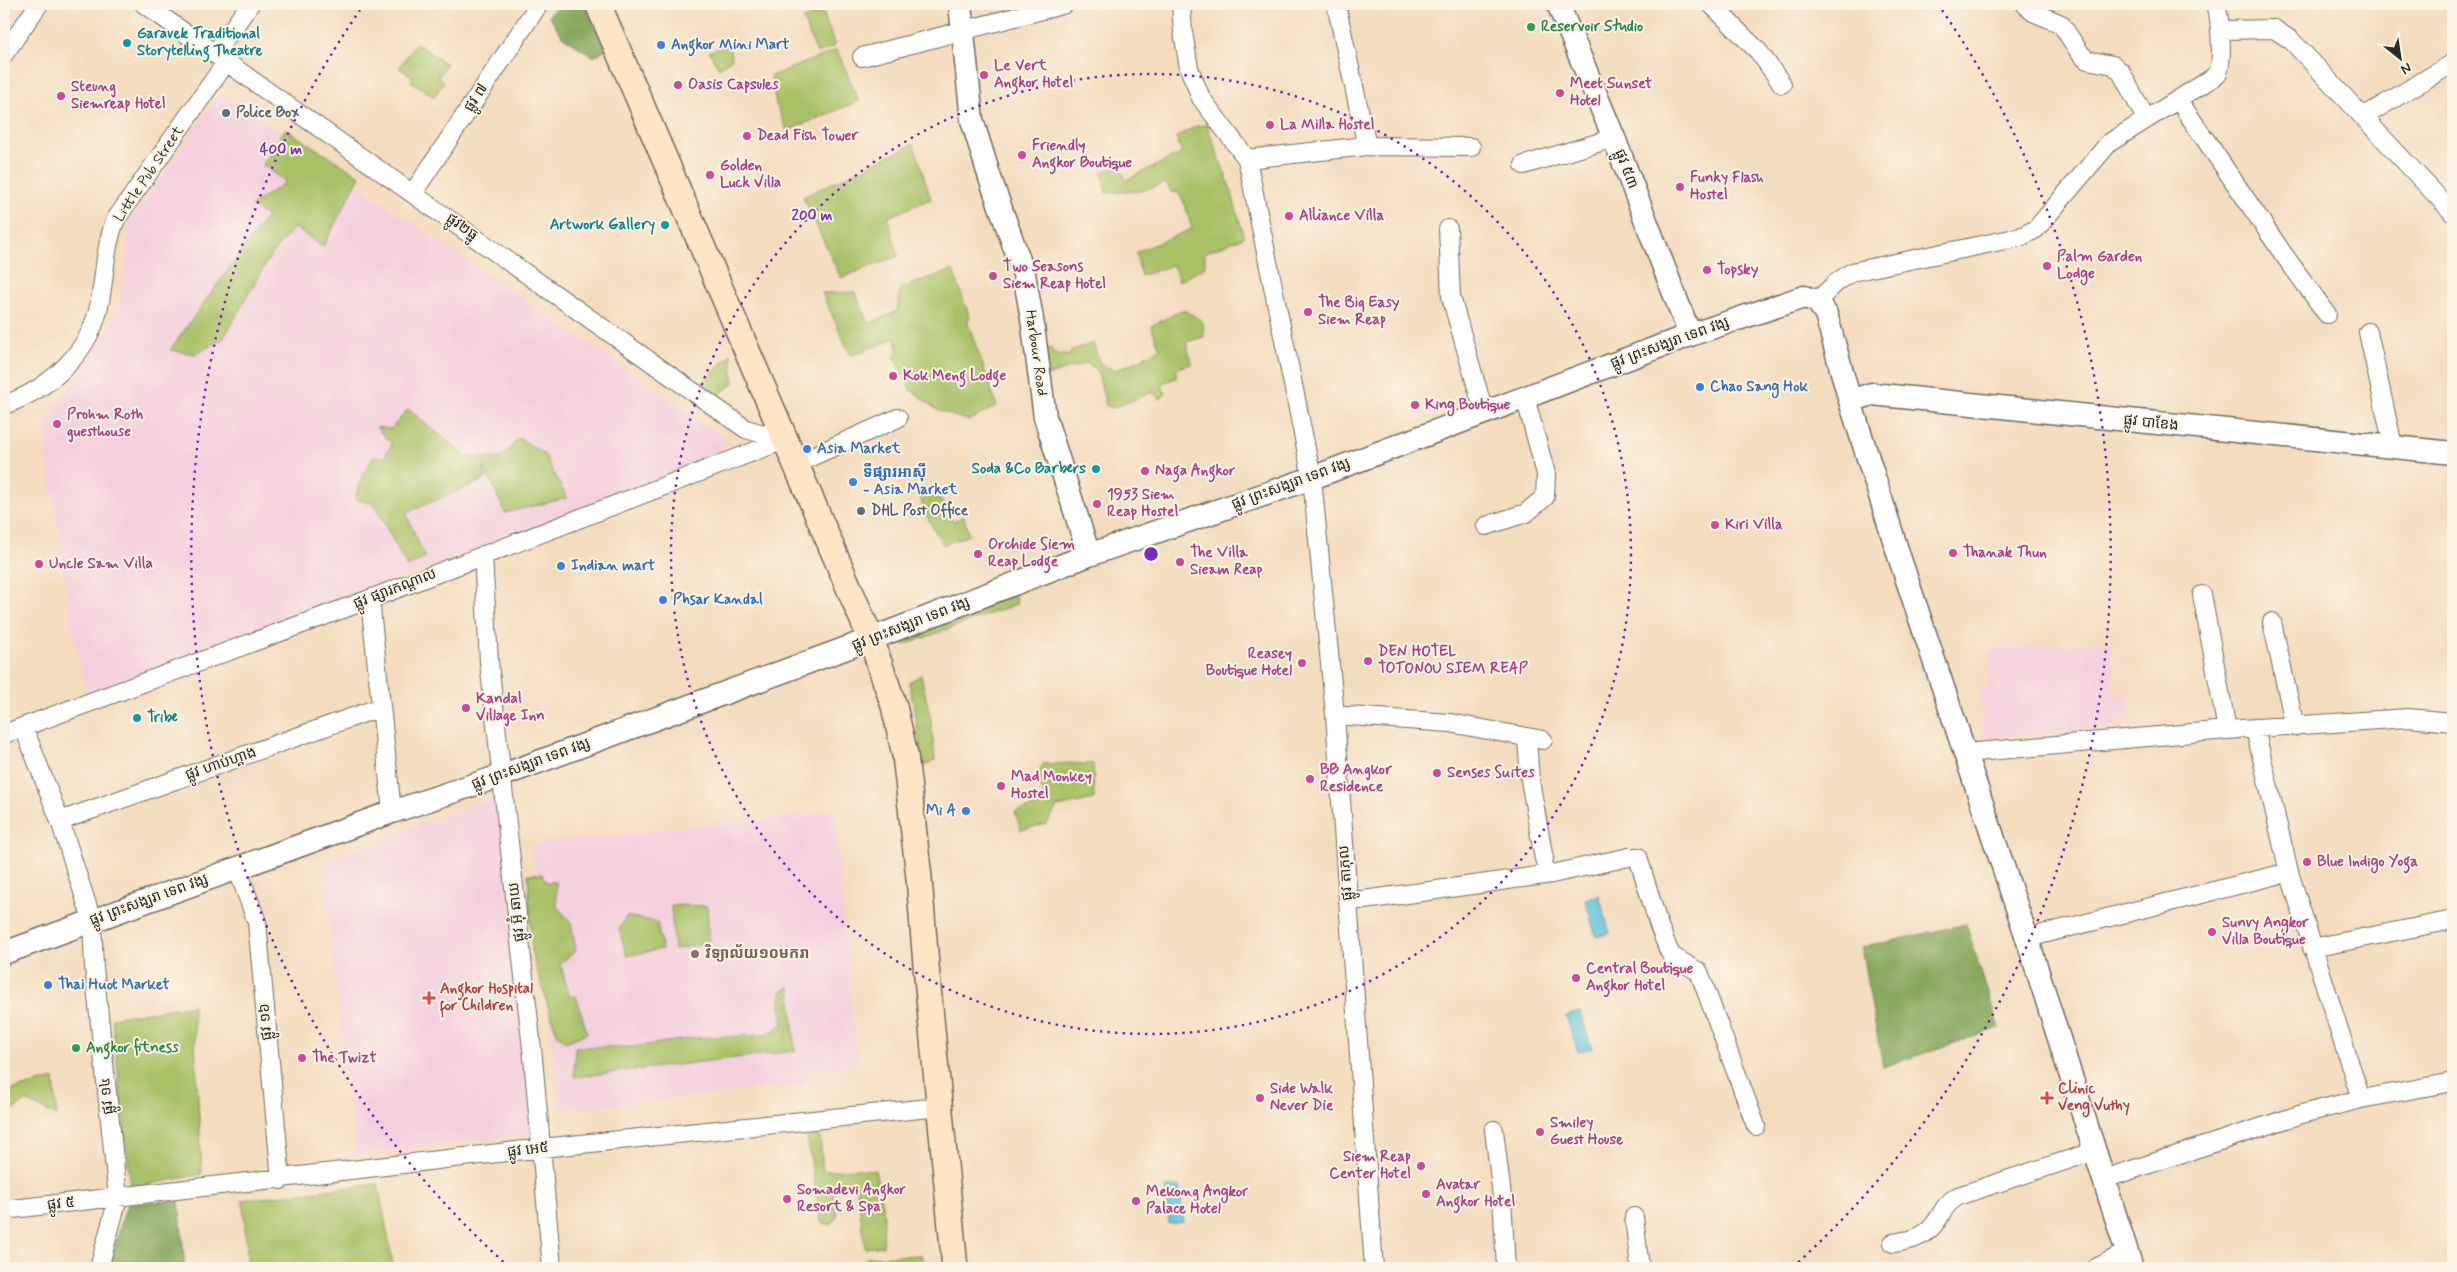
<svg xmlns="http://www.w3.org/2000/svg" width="2457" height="1272" font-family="Mynerve,'Noto Sans Khmer',sans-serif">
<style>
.built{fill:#f4cfde}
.green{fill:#a9c166;stroke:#6a7648}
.forest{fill:#86a75b;stroke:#586943}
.water{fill:#5dc2db;stroke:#447683}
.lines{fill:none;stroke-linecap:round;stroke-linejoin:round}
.minor-casing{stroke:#71695e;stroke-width:20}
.tertiary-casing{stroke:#71695e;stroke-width:25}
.secondary-casing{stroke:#71695e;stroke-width:28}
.minor{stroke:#fff;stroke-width:18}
.tertiary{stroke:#fff;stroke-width:22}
.secondary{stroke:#fde5c5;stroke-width:25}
.ring{fill:none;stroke:#7b2cbf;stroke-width:2.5;stroke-dasharray:2.5 5}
.leisure-dot{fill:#2e9e5b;stroke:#fcf5e5;stroke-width:2}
.culture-dot{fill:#0f9aa8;stroke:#fcf5e5;stroke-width:2}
.shop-dot{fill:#3f7fe0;stroke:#fcf5e5;stroke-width:2}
.hotel-dot{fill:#d1479c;stroke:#fcf5e5;stroke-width:2}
.service-dot{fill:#5c6f8a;stroke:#fcf5e5;stroke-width:2}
.education-dot{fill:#8d6e63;stroke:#fcf5e5;stroke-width:2}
.health-dot{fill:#e0444e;stroke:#fcf5e5;stroke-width:2}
.labels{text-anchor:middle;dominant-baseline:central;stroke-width:4;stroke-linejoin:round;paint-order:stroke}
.leisure-label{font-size:15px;font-weight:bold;fill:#27864d;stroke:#fcf5e5;text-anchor:start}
.culture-label{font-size:15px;font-weight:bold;fill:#0d838f;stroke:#fcf5e5;text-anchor:start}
.shop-label{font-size:15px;font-weight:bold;fill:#366cbe;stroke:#fcf5e5;text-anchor:start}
.hotel-label{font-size:15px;font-weight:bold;fill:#b23c85;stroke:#fcf5e5;text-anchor:start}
.street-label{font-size:15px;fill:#2b2b2b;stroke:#fcf5e5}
.service-label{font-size:15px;font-weight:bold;fill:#4e5e75;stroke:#fcf5e5;text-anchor:start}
.education-label{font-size:15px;font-weight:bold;fill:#785e54;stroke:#fcf5e5;text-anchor:start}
.health-label{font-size:15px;font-weight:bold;fill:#be3a42;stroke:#fcf5e5;text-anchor:start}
.centre{fill:#7b2cbf;stroke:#fcf5e5;stroke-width:2.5}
.ring-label{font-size:15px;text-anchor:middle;font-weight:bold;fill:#7b2cbf;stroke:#fcf5e5;stroke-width:4;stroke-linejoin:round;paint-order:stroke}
</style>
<rect width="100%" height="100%" fill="#fcf5e5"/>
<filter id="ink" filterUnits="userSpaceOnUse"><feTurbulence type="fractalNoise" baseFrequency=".02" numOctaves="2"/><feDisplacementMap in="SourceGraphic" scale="10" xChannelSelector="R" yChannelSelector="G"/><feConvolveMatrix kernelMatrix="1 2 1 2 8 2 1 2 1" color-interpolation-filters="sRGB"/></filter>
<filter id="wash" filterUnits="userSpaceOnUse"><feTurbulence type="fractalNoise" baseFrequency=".0096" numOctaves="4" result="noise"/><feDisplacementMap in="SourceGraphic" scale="20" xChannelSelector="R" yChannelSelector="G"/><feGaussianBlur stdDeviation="1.12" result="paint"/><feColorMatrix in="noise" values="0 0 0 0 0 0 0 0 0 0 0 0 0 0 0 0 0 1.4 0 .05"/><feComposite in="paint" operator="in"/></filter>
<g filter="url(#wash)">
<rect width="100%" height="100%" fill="#f4dcbe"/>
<path class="built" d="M221,92L727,439L713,462L87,694L70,613L43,426L120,311L130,222Z
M2111,642L2115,694L2130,693L2131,720L2118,721L2119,727L1983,738L1980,688L1990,687L1988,650Z
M498,796L536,1133L356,1155L322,862Z
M833,812L858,1065L805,1071L806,1085L559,1110L532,844Z"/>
<path class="green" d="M823,12L835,46L817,53L803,19Z
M416,43L446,64L438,77L444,82L434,97L411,81L413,77L399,68Z
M728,43L732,59L719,68L709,52Z
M837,50L859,101L787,131L776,104L771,76Z
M1207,125L1231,190L1244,237L1205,253V267L1179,281L1173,265L1141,276L1136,252L1192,229L1185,205L1178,192L1172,193L1166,183L1140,191L1106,193L1102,172L1119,166L1126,180L1182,153L1176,137L1196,126Z
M285,129L360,176L323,247L294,227L271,255L223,339L196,354L170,350L267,216L251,206L286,182L263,165Z
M914,144L931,199L888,217L898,256L841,278L803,197Z
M953,270L970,318L967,320L997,406L969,421L937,410L911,390L895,358L897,350L896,338L851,356L822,293L855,292L868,324L897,311L900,288Z
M1184,309L1203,322L1204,337L1186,342L1192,364L1177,368L1176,378L1161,384L1166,394L1160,399L1152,392L1114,408L1106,406L1097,369L1086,363L1049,375L1040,351L1051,348L1056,355H1070L1072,350L1093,343L1100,363L1114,370L1145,358V356L1160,349L1151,326Z
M731,354L734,383L716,397L700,393L702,384Z
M408,409L467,457L501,458L519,438L544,454L567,498L505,513L484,466L486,479L406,513L425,558L407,567L374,504L355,499L362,476L374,456L384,457L392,444L376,427L391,429Z
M935,489L953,522L964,516L969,535L943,545L923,510L920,490Z
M1014,590L1017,604L904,645L899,632Z
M921,675L931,720L935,760L924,766L909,682Z
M1070,763L1093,764L1094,799L1057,807L1047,824L1021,830L1015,812L1047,803L1037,777L1043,764Z
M528,874H542L546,882H556L557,907L571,922L576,951L560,963L570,997L576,996L587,1033L566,1042L557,1034L532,955Z
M671,905L707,906L710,942L674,950Z
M626,916L657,922L662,949L627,956L619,930Z
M790,986L795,1051L574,1077L575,1047H634L693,1038L765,1035L783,1024L780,1002L781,992Z
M193,1005L202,1174L131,1188L112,1018Z
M54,1079L57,1116L26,1101L4,1117V1092Z
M820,1136L823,1171L858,1169L875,1170L884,1215L883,1246L865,1248L857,1187L831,1183L837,1216L831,1225L821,1222L807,1137Z
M378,1184L394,1268H248L243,1200Z
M921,1255L924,1268H864L867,1257Z"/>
<path class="forest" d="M558,4H584L606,49L594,57L563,37L549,16Z
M1966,924L1999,1028L1883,1067L1861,948Z
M179,1200L185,1268H108L127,1204Z"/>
<path class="water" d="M1599,895L1610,933L1596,937L1585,899Z
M1580,1012L1592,1048L1578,1052L1566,1016Z
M1179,1186L1184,1222L1169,1224L1165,1187Z"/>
</g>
<g filter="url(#ink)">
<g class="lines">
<g class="minor-casing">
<path id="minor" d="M144,4L746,429L784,440
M1181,4L1183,32L1189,68L1201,98L1247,159L1312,478L1335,715L1374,1268
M1336,4L1367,146
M1711,4L1759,52L1782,84
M2025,4L2033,12L2061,24L2080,53L2087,60L2113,65L2121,72L2146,119
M2220,30L2274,29L2291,40L2453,213
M216,52L250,4
M4,54L39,4
M862,57L1065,4
M2179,101L2284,255L2327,314
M2363,117L2453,63
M1247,159L1367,146L1471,147
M1524,165L1614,138
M413,193L539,4
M1448,229L1451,297L1484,412
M1817,301L1837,282L1852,272L2020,237L2036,229L2109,143L2217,75C2224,64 2220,17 2216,4
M2368,332L2393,446
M4,405C50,389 92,351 100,301C105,274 105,245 116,219L227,61
M795,464L898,418
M1486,526L1526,513L1545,497L1546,474L1525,397
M483,555L489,662L533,1058L552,1268
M2202,595L2227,730
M370,599L392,812
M2272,622L2295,727
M1335,715L1450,723L1543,740
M24,728L60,821L92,920L94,967L118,1198L99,1268
M2255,729L2289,872L2361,1099
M4,734L370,599L784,440
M1527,739L1530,780L1544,859
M1965,753L2227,730L2408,718L2453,722
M60,821L381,707
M237,868L257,922L281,1180
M1348,900H1364L1552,874L1629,857H1638L1659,926L1669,951L1672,956L1699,972L1756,1126
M2027,938L2289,872
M2312,948L2453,920
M1494,1130L1502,1197L1506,1268
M2104,1179L2302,1114L2361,1099L2453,1082
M4,1210L542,1148L939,1107
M1634,1217L1640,1268
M1893,1243C1906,1241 1920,1239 1930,1229C1943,1217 1940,1207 1958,1196L2095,1151
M2096,1268L2127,1252"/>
</g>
<g class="tertiary-casing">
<path id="tertiary" d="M960,4L972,120L990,178L1024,274L1032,319L1045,417L1089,555
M1558,4L1614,138L1690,335
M1850,401L1872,394L2453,453
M4,953L392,812L503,775L871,639L1089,555L1312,478L1690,335L1804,297L1817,301L1826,314L1850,401L1900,559L2027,938L2132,1268"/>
</g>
<g class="secondary-casing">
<path id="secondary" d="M598,4L871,639L894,706L905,755L919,878L927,977L955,1268"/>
</g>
<use href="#minor" class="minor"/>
<use href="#tertiary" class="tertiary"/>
<use href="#secondary" class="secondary"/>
</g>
</g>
<g class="ring">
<circle cx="1151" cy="554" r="480"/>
<path d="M509 1267A960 960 0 0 1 360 10M1942 10A960 960 0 0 1 1793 1267"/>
</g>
<g class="leisure-dot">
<circle cx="1531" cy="27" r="5"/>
<circle cx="76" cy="1048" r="5"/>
</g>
<g class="culture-dot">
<circle cx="127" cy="43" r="5"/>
<circle cx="665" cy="225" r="5"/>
<circle cx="1096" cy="469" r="5"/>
<circle cx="137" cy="718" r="5"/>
</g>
<g class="shop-dot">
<circle cx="661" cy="45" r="5"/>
<circle cx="1700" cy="387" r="5"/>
<circle cx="807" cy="449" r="5"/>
<circle cx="853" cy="482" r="5"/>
<circle cx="561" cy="566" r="5"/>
<circle cx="663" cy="600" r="5"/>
<circle cx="966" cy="811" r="5"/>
<circle cx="48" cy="985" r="5"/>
</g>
<g class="hotel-dot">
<circle cx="984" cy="75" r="5"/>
<circle cx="678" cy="85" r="5"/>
<circle cx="1560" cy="93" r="5"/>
<circle cx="61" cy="96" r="5"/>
<circle cx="1270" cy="125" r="5"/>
<circle cx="747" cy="136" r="5"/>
<circle cx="1022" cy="155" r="5"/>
<circle cx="710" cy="175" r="5"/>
<circle cx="1680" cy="187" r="5"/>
<circle cx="1289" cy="216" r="5"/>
<circle cx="2047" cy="266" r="5"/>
<circle cx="1707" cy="270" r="5"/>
<circle cx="993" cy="276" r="5"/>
<circle cx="1308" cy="312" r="5"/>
<circle cx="893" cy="376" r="5"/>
<circle cx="1415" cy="405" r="5"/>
<circle cx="57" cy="424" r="5"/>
<circle cx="1145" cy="471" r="5"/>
<circle cx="1097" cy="504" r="5"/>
<circle cx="1715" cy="525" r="5"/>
<circle cx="1953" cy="553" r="5"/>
<circle cx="978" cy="554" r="5"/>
<circle cx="1180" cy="562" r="5"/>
<circle cx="39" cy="564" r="5"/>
<circle cx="1368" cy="661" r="5"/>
<circle cx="1302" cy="663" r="5"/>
<circle cx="466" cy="708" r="5"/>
<circle cx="1437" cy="773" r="5"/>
<circle cx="1310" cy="779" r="5"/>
<circle cx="1001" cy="786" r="5"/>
<circle cx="2307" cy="862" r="5"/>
<circle cx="2212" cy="932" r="5"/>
<circle cx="1576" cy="978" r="5"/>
<circle cx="302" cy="1058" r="5"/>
<circle cx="1260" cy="1098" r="5"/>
<circle cx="1540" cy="1132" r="5"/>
<circle cx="1421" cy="1166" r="5"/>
<circle cx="1426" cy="1194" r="5"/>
<circle cx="787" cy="1199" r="5"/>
<circle cx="1136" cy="1201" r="5"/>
</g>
<g class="service-dot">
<circle cx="226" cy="113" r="5"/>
<circle cx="861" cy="511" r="5"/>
</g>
<circle class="education-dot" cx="695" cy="954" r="5"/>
<g class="health-dot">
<path d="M426.5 990.5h5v5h5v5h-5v5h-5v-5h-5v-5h5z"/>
<path d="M2044.5 1090.5h5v5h5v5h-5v5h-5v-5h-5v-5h5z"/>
</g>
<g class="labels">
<g class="leisure-label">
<text x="1541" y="27">Reservoir Studio</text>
<text x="86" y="1048">Angkor fitness</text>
</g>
<g class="culture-label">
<text x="137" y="34">Garavek Traditional<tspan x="137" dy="17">Storytelling Theatre</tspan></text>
<text x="655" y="225" text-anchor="end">Artwork Gallery</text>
<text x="1086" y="469" text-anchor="end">Soda &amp;Co Barbers</text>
<text x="147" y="718">Tribe</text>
</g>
<g class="shop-label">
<text x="671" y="45">Angkor Mini Mart</text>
<text x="1710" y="387">Chao Sang Hok</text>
<text x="817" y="449">Asia Market</text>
<text x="863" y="473">ទីផ្សារអាស៊ី<tspan x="863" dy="17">- Asia Market</tspan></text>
<text x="571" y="566">Indian mart</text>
<text x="673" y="600">Phsar Kandal</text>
<text x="956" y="811" text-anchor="end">Mi A</text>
<text x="58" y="985">Thai Huot Market</text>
</g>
<g class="hotel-label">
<text x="994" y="66">Le Vert<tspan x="994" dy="17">Angkor Hotel</tspan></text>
<text x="1570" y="84">Meet Sunset<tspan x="1570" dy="17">Hotel</tspan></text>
<text x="688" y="85">Oasis Capsules</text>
<text x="71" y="87">Steung<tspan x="71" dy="17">Siemreap Hotel</tspan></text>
<text x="1280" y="125">La Milla Hostel</text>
<text x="757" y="136">Dead Fish Tower</text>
<text x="1032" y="146">Friendly<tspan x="1032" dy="17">Angkor Boutique</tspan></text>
<text x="720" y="166">Golden<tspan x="720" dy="17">Luck Villa</tspan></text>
<text x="1690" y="178">Funky Flash<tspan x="1690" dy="17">Hostel</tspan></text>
<text x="1299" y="216">Alliance Villa</text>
<text x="2057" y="257">Palm Garden<tspan x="2057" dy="17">Lodge</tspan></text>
<text x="1003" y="267">Two Seasons<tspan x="1003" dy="17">Siem Reap Hotel</tspan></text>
<text x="1717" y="270">Topsky</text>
<text x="1318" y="303">The Big Easy<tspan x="1318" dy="17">Siem Reap</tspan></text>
<text x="903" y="376">Kok Meng Lodge</text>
<text x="1425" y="405">King Boutique</text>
<text x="67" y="415">Prohm Roth<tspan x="67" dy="17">guesthouse</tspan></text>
<text x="1155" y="471">Naga Angkor</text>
<text x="1107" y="495">1953 Siem<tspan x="1107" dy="17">Reap Hostel</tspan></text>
<text x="1725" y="525">Kiri Villa</text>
<text x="988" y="545">Orchide Siem<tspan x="988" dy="17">Reap Lodge</tspan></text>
<text x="1190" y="553">The Villa<tspan x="1190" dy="17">Sieam Reap</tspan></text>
<text x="1963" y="553">Thanak Thun</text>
<text x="49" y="564">Uncle Sam Villa</text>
<text x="1378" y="652">DEN HOTEL<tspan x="1378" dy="17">TOTONOU SIEM REAP</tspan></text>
<text x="1292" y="654" text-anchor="end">Reasey<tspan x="1292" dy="17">Boutique Hotel</tspan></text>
<text x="476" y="699">Kandal<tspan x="476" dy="17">Village Inn</tspan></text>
<text x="1320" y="770">BB Angkor<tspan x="1320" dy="17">Residence</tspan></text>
<text x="1447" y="773">Senses Suites</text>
<text x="1011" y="777">Mad Monkey<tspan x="1011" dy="17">Hostel</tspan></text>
<text x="2317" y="862">Blue Indigo Yoga</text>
<text x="2222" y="923">Sunvy Angkor<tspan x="2222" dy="17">Villa Boutique</tspan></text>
<text x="1586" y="969">Central Boutique<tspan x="1586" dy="17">Angkor Hotel</tspan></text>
<text x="312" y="1058">The Twizt</text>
<text x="1270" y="1089">Side Walk<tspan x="1270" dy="17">Never Die</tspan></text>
<text x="1550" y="1123">Smiley<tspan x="1550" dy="17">Guest House</tspan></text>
<text x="1411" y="1157" text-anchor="end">Siem Reap<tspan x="1411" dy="17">Center Hotel</tspan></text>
<text x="1436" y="1185">Avatar<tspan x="1436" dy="17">Angkor Hotel</tspan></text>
<text x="797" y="1190">Somadevi Angkor<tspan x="797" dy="17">Resort &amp; Spa</tspan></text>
<text x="1146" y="1192">Mekong Angkor<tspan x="1146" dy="17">Palace Hotel</tspan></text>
</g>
<g class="street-label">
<text transform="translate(476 98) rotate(-57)">ផ្លូវ ៧</text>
<text transform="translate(1626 169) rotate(69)">ផ្លូវ ៥៣</text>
<text transform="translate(149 174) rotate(-56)">Little Pub Street</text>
<text transform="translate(462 227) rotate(35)">ផ្លូវ២ធ្នូ</text>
<text transform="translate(1670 343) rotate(-20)">ផ្លូវ ព្រះសង្ឃរា ទេព វង្ស</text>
<text transform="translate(1036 353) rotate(82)">Harbour Road</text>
<text transform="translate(2151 423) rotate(6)">ផ្លូវ បាខែង</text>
<text transform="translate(1291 484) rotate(-20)">ផ្លូវ ព្រះសង្ឃរា ទេព វង្ស</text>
<text transform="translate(395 589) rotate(-21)">ផ្លូវ ផ្សារកណ្តាល</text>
<text transform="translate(911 624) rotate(-21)">ផ្លូវ ព្រះសង្ឃរា ទេព វង្ស</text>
<text transform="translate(221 764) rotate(-19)">ផ្លូវ ហាប់ហ្គាង</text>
<text transform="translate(531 764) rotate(-20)">ផ្លូវ ព្រះសង្ឃរា ទេព វង្ស</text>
<text transform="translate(1346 873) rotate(-94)">ផ្លូវ តាភុល</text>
<text transform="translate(149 900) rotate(-20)">ផ្លូវ ព្រះសង្ឃរា ទេព វង្ស</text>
<text transform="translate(517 912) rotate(-96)">ផ្លូវ អ៊ុំ ឆាយ</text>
<text transform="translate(266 1022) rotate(-95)">ផ្លូវ ១៦</text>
<text transform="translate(107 1096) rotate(-96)">ផ្លូវ ១៤</text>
<text transform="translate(528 1150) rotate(-7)">ផ្លូវ អេ៥</text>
<text transform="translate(61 1204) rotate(-6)">ផ្លូវ ៥</text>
</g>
<g class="service-label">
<text x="236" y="113">Police Box</text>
<text x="871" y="511">DHL Post Office</text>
</g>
<g class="education-label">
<text x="705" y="954">វិទ្យាល័យ១០មករា</text>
</g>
<g class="health-label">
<text x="440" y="989">Angkor Hospital<tspan x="440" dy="17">for Children</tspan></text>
<text x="2058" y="1089">Clinic<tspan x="2058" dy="17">Veng Vuthy</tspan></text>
</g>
</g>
<circle cx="1151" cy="554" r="8" class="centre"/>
<g class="ring-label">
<text x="281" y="154">400 m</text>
<text x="812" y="220">200 m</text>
</g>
<rect width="2457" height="1272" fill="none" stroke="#fcf5e5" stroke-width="20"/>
<g transform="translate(2400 58) rotate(150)" stroke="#fcf5e5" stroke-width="4" paint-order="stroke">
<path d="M0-4L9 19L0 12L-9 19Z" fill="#2b2b2b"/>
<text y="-8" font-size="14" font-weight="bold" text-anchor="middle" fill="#2b2b2b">N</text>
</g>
</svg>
